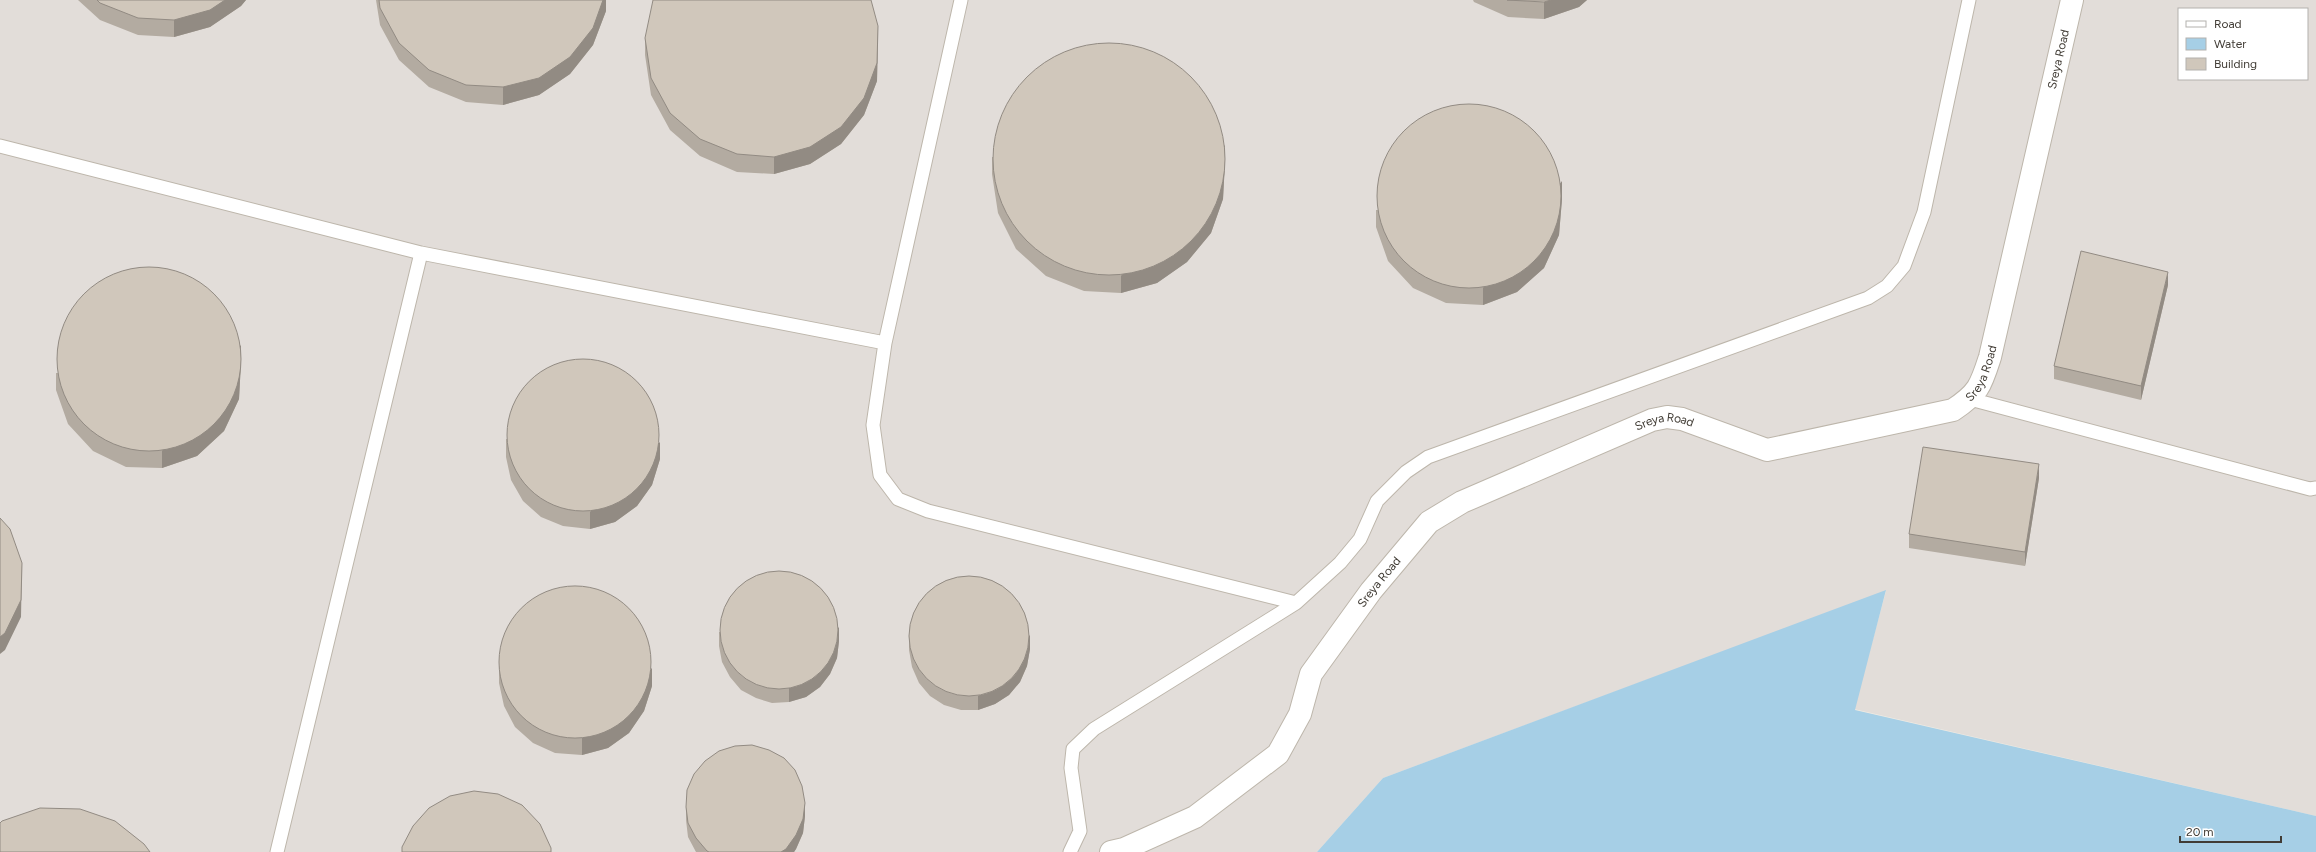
<svg xmlns="http://www.w3.org/2000/svg" width="2316" height="852" font-family="Figtree,sans-serif">
<style>
.industrial{fill:#e2ddd9;fill-rule:evenodd}
.water{fill:#a6cfe6}
.lines{fill:none;stroke-linecap:round;stroke-linejoin:round}
.service-casing{stroke:#bdb6ab;stroke-width:15}
.tertiary-casing{stroke:#bdb6ab;stroke-width:24}
.service{stroke:#fff;stroke-width:13}
.tertiary{stroke:#fff;stroke-width:22}
.wall{fill:#b3aba1}
.shaded-wall{fill:#928b83}
.building{fill:#d0c7bb;stroke:#928b83}
.labels{text-anchor:middle;dominant-baseline:central;stroke-width:3;stroke-linejoin:round;paint-order:stroke}
.street-label{font-size:12px;fill:#413c35;stroke:#fff}
</style>
<rect width="100%" height="100%" fill="#f0ece4"/>
<path class="industrial" d="M0,0H2316V816L1854,709L1886,591L1383,778L1317,852H0ZM2179,9H2307V79H2179Z"/>
<path class="water" d="M1886,590L1855,710L2316,816V852H1317L1383,778Z"/>
<g class="lines">
<g class="service-casing">
<path id="service" d="M961,0L885,343L873,425L880,475L898,499L928,511L1296,603
M0,146L421,253L885,343
M1970,399L2310,489L2316,488
M277,852L421,253
M1070,852L1080,831L1071,768L1073,749L1094,729L1296,603L1340,563L1360,539L1377,501L1406,472L1428,457L1868,298L1887,286L1904,266L1924,212L1969,0"/>
</g>
<g class="tertiary-casing">
<g id="tertiary">
<path id="s1" d="M1111,852L1124,849L1195,817L1278,754L1300,714L1311,674L1371,591L1429,522L1462,502L1652,420L1667,417L1682,419L1767,450L1953,410C1979,393 1981,385 1990,357L2072,0"/>
</g>
</g>
<use href="#service" class="service"/>
<use href="#tertiary" class="tertiary"/>
</g>
<path class="wall" d="M78,0H246L241,6L210,27L174,37L138,35L100,20Z
M376,0H606V11L593,45L570,74L539,95L503,105L466,102L429,87L399,60L380,25Z
M1473,0H1587L1579,7L1544,19L1508,17L1474,2Z
M645,38L878,43L877,81L864,115L841,144L810,164L774,174L737,172L700,156L670,130L651,95L645,55Z
M992,157L1225,162L1223,199L1211,233L1187,262L1157,283L1121,293L1084,291L1046,276L1016,249L998,213L992,174Z
M1562,199L1559,235L1544,268L1517,292L1483,305L1446,303L1413,288L1388,261L1376,227V210Z
M2168,285L2141,400L2054,379V366Z
M241,362L239,399L224,431L197,456L162,468L126,467L93,451L68,424L56,390V373Z
M506,439L660,459L652,485L637,506L615,522L590,529L563,526L541,517L523,501L511,480L506,457Z
M2039,478L2025,566L1909,548V534Z
M719,632L839,641L837,658L830,674L820,687L806,697L789,702L772,703L756,698L741,690L730,677L722,662L719,646Z
M909,636L1030,649L1027,666L1020,682L1009,695L995,704L978,710H961L944,705L930,696L919,683L912,667L909,650Z
M499,666L652,686L644,711L629,733L608,748L582,755L555,753L533,743L515,727L504,706L499,683Z
M686,807L805,816L803,833L796,849L794,852H696L688,837L686,820Z"/>
<path class="shaded-wall" d="M225,0H246L241,6L210,27L174,37V20Z
M603,0H606V11L593,45L570,74L539,95L503,105V87Z
M1551,0H1587L1579,7L1544,19V2Z
M878,26L877,81L864,115L841,144L810,164L774,174V157Z
M1225,145V162L1223,199L1211,233L1187,262L1157,283L1121,293V276Z
M1562,181V199L1559,235L1544,268L1517,292L1483,305V288Z
M2168,272V285L2141,400V386Z
M241,345V362L239,399L224,431L197,456L162,468V451Z
M660,442V459L652,485L637,506L615,522L590,529V512Z
M2039,464V478L2025,566V552Z
M22,563L21,617L5,650L0,654V637Z
M839,627V641L837,658L830,674L820,687L806,697L789,702V688Z
M1030,635V649L1027,666L1020,682L1009,695L995,704L978,710V696Z
M652,668V686L644,711L629,733L608,748L582,755V738Z
M805,803V816L803,833L796,849L794,852H781Z"/>
<path class="building" d="M97,0H225L210,10L174,20L138,18L100,3Z
M379,0H603L593,28L570,57L539,78L503,87L466,85L429,70L399,43L380,8Z
M653,0H871L878,26L877,63L864,98L841,127L810,147L774,157L737,154L700,139L670,113L651,78L645,38Z
M1507,0H1551L1544,2Z
M993 159a116 116 0 1 1 232 0a116 116 0 1 1-232 0Z
M1377 196a92 92 0 1 1 184 0a92 92 0 1 1-184 0Z
M2081,251L2168,272L2141,386L2054,366Z
M57 359a92 92 0 1 1 184 0a92 92 0 1 1-184 0Z
M507 435a76 76 0 1 1 152 0a76 76 0 1 1-152 0Z
M1923,447L2039,464L2025,552L1909,534Z
M0,518L10,529L22,563L21,600L5,633L0,637Z
M720 630a59 59 0 1 1 118 0a59 59 0 1 1-118 0Z
M909 636a60 60 0 1 1 120 0a60 60 0 1 1-120 0Z
M499 662a76 76 0 1 1 152 0a76 76 0 1 1-152 0Z
M752,745L769,750L784,758L795,770L802,786L805,803L803,819L796,835L786,849L781,852H709L707,851L696,838L688,823L686,807L687,790L694,774L705,761L719,751L735,746Z
M474,791L498,794L522,805L540,824L551,848V852H402V847L413,826L429,808L450,796Z
M40,808L80,809L115,821L144,844L150,852H0V823L2,821Z"/>
<g class="labels">
<g class="street-label">
<text stroke="none"><textPath href="#s1" startOffset="1404">Sreya Road</textPath></text>
<text stroke="none"><textPath href="#s1" startOffset="1080">Sreya Road</textPath></text>
<text stroke="none"><textPath href="#s1" startOffset="733">Sreya Road</textPath></text>
<text stroke="none"><textPath href="#s1" startOffset="397">Sreya Road</textPath></text>
</g>
</g>
<rect x="2178" y="8" width="130" height="72" fill="#ffffff" stroke="#b3b1ae"/>
<rect x="2186" y="21" width="20" height="6" fill="#ffffff" stroke="#b3b1ae"/>
<text x="2214" y="28" font-size="12" fill="#413c35">Road</text>
<rect x="2186" y="38" width="20" height="12" fill="#a6cfe6" stroke="#b3b1ae"/>
<text x="2214" y="48" font-size="12" fill="#413c35">Water</text>
<rect x="2186" y="58" width="20" height="12" fill="#d0c7bb" stroke="#b3b1ae"/>
<text x="2214" y="68" font-size="12" fill="#413c35">Building</text>
<path d="M2180 836v6h101v-6" fill="none" stroke="#413c35" stroke-width="2"/>
<text x="2186" y="836" font-size="12" fill="#413c35" stroke="#ffffff" stroke-width="3" paint-order="stroke">20 m</text>
</svg>
